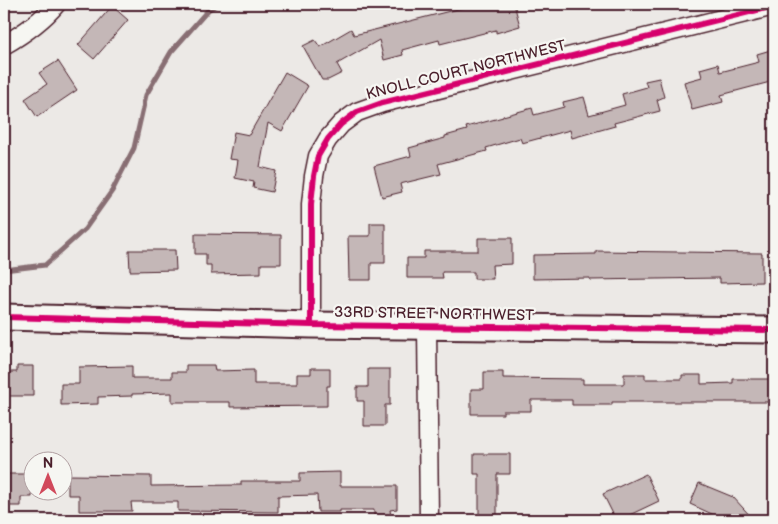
<svg xmlns="http://www.w3.org/2000/svg" width="778" height="524" font-family="'Balsamiq Sans',sans-serif">
<style>
.lines{fill:none;stroke-linecap:round;stroke-linejoin:round}
.stream{stroke:#886e73;stroke-width:5}
.building{fill:#c4b7b7;stroke:#4a1f2b}
.street-casing{stroke:#4a1f2b;stroke-width:21}
.secondary-casing{stroke:#4a1f2b;stroke-width:29}
.street{stroke:#f6f6f2;stroke-width:18}
.secondary{stroke:#f6f6f2;stroke-width:25}
.cycleway-casing{stroke:#f6f6f2;stroke-width:9}
.cycleway{stroke:#d6006c;stroke-width:6}
.labels{text-anchor:middle;dominant-baseline:central;stroke-width:4.5;stroke-linejoin:round;paint-order:stroke}
.street-label{font-size:15px;fill:#4a1f2b;stroke:#f6f6f2}
</style>
<rect width="100%" height="100%" fill="#ece9e6"/>
<filter id="ink" filterUnits="userSpaceOnUse"><feTurbulence type="fractalNoise" baseFrequency=".02" numOctaves="2"/><feDisplacementMap in="SourceGraphic" scale="10" xChannelSelector="R" yChannelSelector="G"/><feConvolveMatrix kernelMatrix="1 2 1 2 8 2 1 2 1" color-interpolation-filters="sRGB"/></filter>
<g filter="url(#ink)">
<g class="lines">
<path class="stream" d="M4,270L45,265L85,229L112,191L134,148L146,95L171,52L209,9L218,4"/>
</g>
<path class="building" d="M478,4H514L520,26L496,33V30L440,44L439,40L402,50L403,55L384,60L379,40L337,64L342,73L328,80H322L303,46L315,40L320,47L351,29L354,35Z
M112,6L128,20L94,59L78,45Z
M774,49V81L721,95L723,102L692,110L684,82L702,77L700,69L718,64L720,72L759,62L757,54Z
M58,61L77,90L37,117L25,99L47,84L39,73Z
M285,72L308,86L282,131L268,123L260,167L276,171L272,192L253,188L254,182L235,178L238,160L229,159L234,132L249,135Z
M659,78L664,97L657,100L660,111L614,123L615,126L572,138L570,130L522,143L520,138L486,148L487,151L438,164L441,174L400,184L402,192L382,197L374,166L411,156L409,148L445,138V136L467,130L466,127L503,117V116L532,108L534,115L564,107L563,102L584,97L589,115L625,105L622,94L647,87L645,81Z
M370,223H385V263H371V280H349L348,236H370Z
M195,234L281,235V264H261V273L211,274V265H206V254H195Z
M478,238H512V264L492,265L493,279H474V272H442L443,278H407V258H424V251H478Z
M129,250H175L176,270L130,271Z
M596,251L762,253V282L720,283V278L590,280V278L533,279V255L596,254Z
M186,365H214L215,371L254,370V384H297V374H311V368H330V386H327V406L230,407V402H172V393L132,394V396L98,397V404L61,405V384H79V367L132,366V378H172V372H186Z
M17,366H33V396H4V372H17Z
M368,369H390V405H385V426H364V401H357V387H368Z
M484,372H503V378L583,379V384H624V374H645V379H682V375H701V384L733,383V379H771V402H612V405H572V400H531V411H503V414H471V389H484Z
M474,454H510V474H497V520H479V474H474Z
M340,472V486H397V509L390,510L391,517H374V510H340V512H318L317,495L278,496V512L178,511V502H131L132,511H79V495H68V475L151,476V486L241,485V481H300V473Z
M4,474H32V497H21V506H4Z
M646,474L659,501L619,520H616L603,494Z
M699,483L733,497L754,520H725L690,504Z"/>
<g class="lines">
<g class="street-casing">
<path id="street" d="M4,45C23,34 42,21 56,4
M311,325V204L314,176L318,156L328,139L341,124L357,112L382,103L774,6
M427,326L429,520"/>
</g>
<g class="secondary-casing">
<path id="secondary" d="M4,317L311,325L774,330"/>
</g>
<use href="#street" class="street"/>
<use href="#secondary" class="secondary"/>
<g class="cycleway-casing">
<path id="cycleway" d="M4,317L311,325L774,330
M311,325V204L314,176L318,156L328,139L341,124L357,112L382,103L774,6"/>
</g>
<use href="#cycleway" class="cycleway"/>
</g>
</g>
<g class="labels">
<g class="street-label">
<text transform="translate(466 70) rotate(-14)">KNOLL COURT NORTHWEST</text>
<text transform="translate(434 314) rotate(1)">33RD STREET NORTHWEST</text>
</g>
</g>
<rect width="778" height="524" fill="none" stroke="#f6f6f2" stroke-width="20"/>
<rect x="10" y="10" width="758" height="504" fill="none" stroke="#4a1f2b" stroke-width="2" filter="url(#ink)"/>
<g transform="translate(48 476)"><circle r="24" fill="#f6f6f2" stroke="#b1a0a2"/>
<path d="M0-4L9 19L0 12L-9 19Z" fill="#d1495b"/>
<text y="-8" font-size="14" font-weight="bold" text-anchor="middle" fill="#4a1f2b">N</text>
</g>
</svg>
